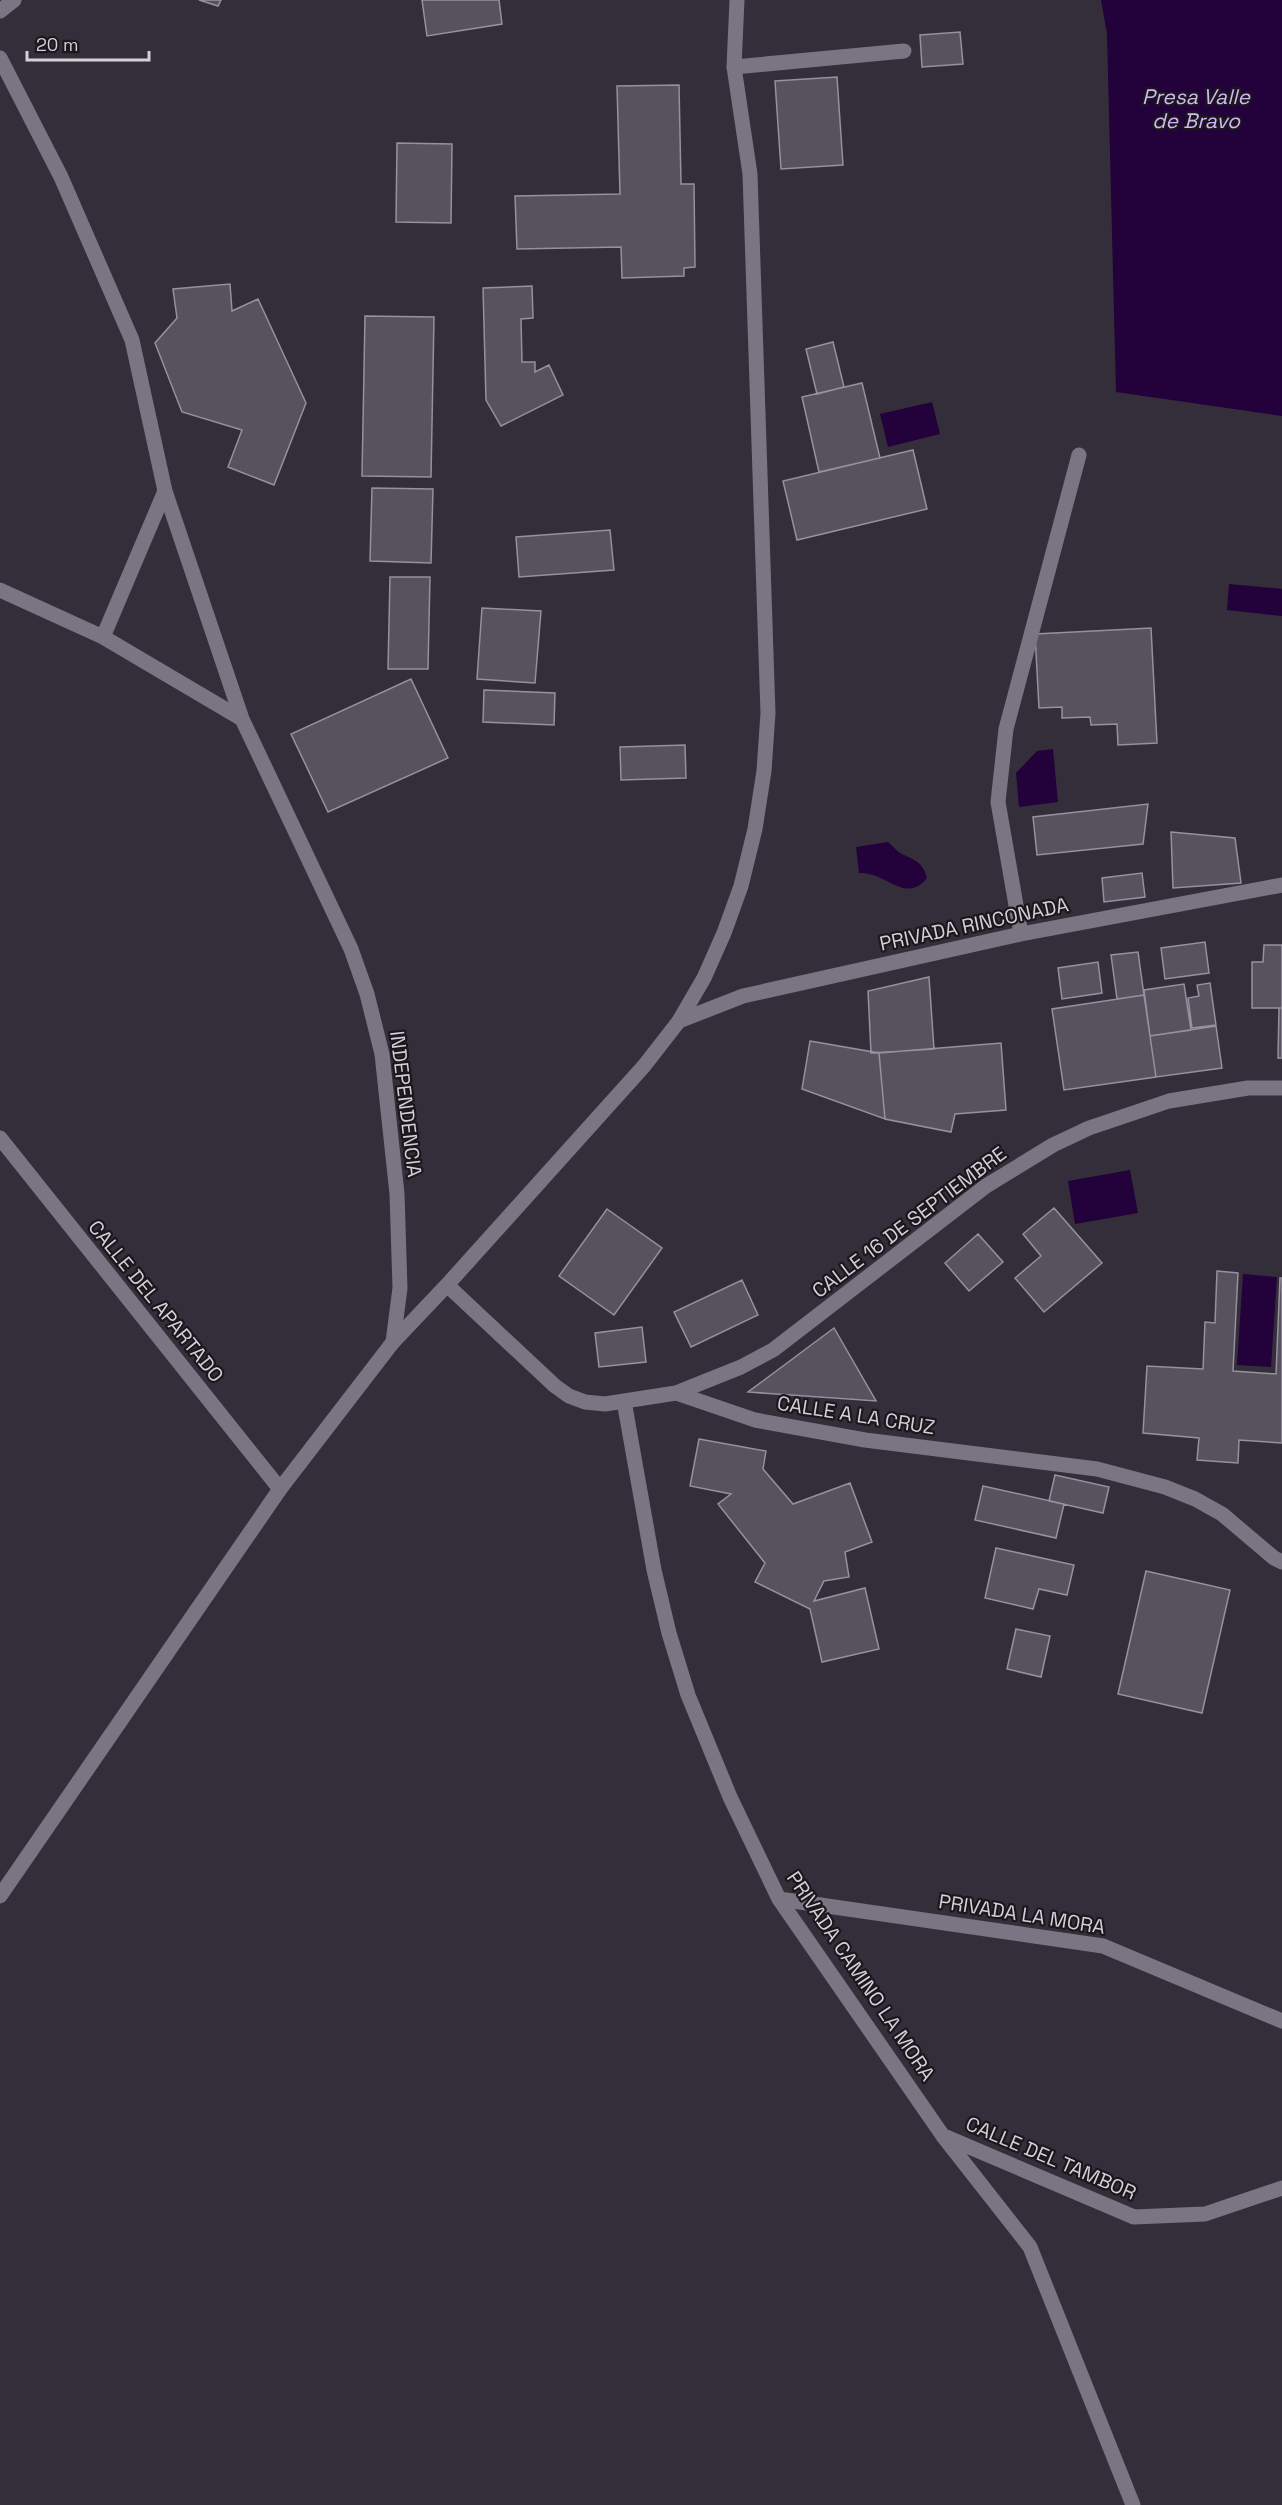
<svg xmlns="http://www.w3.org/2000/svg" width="1282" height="2505" font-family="'Space Grotesk',sans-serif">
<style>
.water{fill:#23013b}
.building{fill:#58525f;stroke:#96909f;stroke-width:1.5}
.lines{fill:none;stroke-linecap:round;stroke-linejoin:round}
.lane{stroke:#7b7583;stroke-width:15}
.street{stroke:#7b7583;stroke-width:15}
.secondary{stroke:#7b7583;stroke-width:15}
.labels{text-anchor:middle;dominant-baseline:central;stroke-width:4.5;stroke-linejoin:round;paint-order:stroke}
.street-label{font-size:20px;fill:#d3d0d8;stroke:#1a181d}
.water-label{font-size:21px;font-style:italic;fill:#d3b4f5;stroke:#1a181d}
</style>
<rect width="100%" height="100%" fill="#342e3a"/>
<path class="water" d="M1101,0H1282V416L1116,392L1107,34Z
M932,402L940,434L888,447L880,414Z
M1229,584L1282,589V616L1227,610Z
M1053,749L1058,802L1019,807L1016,773L1037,751Z
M888,842C893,846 898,853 904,855C917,861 923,863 927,878C905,905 886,871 859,873L856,847Z
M1130,1170L1138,1213L1075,1224L1068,1181Z
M1243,1274L1277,1277L1271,1367L1237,1365Z"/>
<path class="building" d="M199,0H221L218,6Z
M422,0H499L502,24L427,36Z
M960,32L963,64L922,67L920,35Z
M837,77L843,165L781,169L775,81Z
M679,85L681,184H694L695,267L684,268V276L622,278L621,247L517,249L515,196L620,194L617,86Z
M397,143L452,144L451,223L396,222Z
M230,284L232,311L258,299L306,403L274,485L228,467L242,430L182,412L155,343L177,318L173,289Z
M532,286L533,318L521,319L522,362H535V372L549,365L563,395L501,426L486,400L483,288Z
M365,316L434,317L431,477L362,476Z
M833,342L844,387L817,394L806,349Z
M862,383L880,458L819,472L802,397Z
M913,450L927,509L797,540L783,481Z
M372,488L433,489L431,563L370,561Z
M610,530L614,570L519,577L516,537Z
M390,577H430L428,669H388Z
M482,608L541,611L535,683L477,679Z
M1151,628L1157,743L1118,745L1117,724L1091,725L1090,717L1062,718V707L1039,708L1035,634Z
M411,679L448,758L328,812L291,734Z
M484,690L555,693L554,725L483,722Z
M685,745L686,778L621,780L620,747Z
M1148,804L1143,844L1037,855L1033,817Z
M1171,832L1235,838L1241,883L1173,888Z
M1142,873L1145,897L1104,902L1102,878Z
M1205,942L1209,973L1165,979L1161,948Z
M1264,945H1282V1008H1252V962H1263Z
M1138,952L1144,995L1117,999L1111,955Z
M1098,962L1102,993L1062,999L1058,968Z
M929,977L934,1049L871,1053L868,991Z
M1210,983L1216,1025L1192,1028L1188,998L1199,996L1197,985Z
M1184,984L1191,1030L1150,1036L1144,990Z
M1144,995L1156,1077L1064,1090L1052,1009Z
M1279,1008H1282V1058H1278Z
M1216,1026L1222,1068L1156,1077L1150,1036Z
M810,1041L879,1053L885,1119L802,1089Z
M1001,1043L1006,1110L955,1114L951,1132L885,1119L879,1053Z
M1054,1208L1102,1263L1044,1312L1015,1278L1041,1256L1023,1234Z
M607,1209L662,1248L614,1315L559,1276Z
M978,1234L1003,1262L969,1291L945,1263Z
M1217,1271L1238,1273L1233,1371L1276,1374L1280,1278H1282V1443L1239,1440L1238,1463L1197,1460L1199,1438L1143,1433L1147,1366L1203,1369L1205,1322L1215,1323Z
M742,1280L758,1315L691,1347L674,1312Z
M642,1327L646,1362L599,1367L595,1333Z
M834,1328L876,1401L748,1392Z
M699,1439L766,1451L763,1469L793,1504L850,1483L872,1542L845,1552L849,1577L824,1581L814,1601L865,1588L879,1649L822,1662L810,1609L755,1582L765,1563L718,1504L731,1494L690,1486Z
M1055,1475L1109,1487L1103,1513L1049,1501Z
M983,1486L1064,1504L1056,1538L975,1520Z
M996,1548L1074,1565L1067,1595L1039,1589L1033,1609L985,1598Z
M1146,1571L1230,1590L1202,1713L1118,1694Z
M1016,1629L1050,1636L1041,1677L1007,1669Z"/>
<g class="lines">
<path class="lane" d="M734,67L904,51"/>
<path class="street" d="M0,11L14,0
M0,58L61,177L132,340L165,491L242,719L351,949L367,994L382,1054L397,1194L400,1288L393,1342
M0,590L103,637L242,719
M103,637L165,491
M1021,934L998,802L1006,729L1079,455
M679,1021L743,996L1021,934L1282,885
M0,1138L280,1489
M447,1285L555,1386L569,1396L585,1402L605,1404L676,1393L755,1420L865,1440L1097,1469L1165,1487L1195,1499L1222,1514L1274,1558L1282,1562
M676,1393L741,1367L773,1350L986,1186L1053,1145L1089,1128L1169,1101L1248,1088H1282
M624,1401L654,1570L669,1633L688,1695L730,1797L779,1899L943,2136L1030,2247L1133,2505
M779,1899L1103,1946L1282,2021
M946,2137L1134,2217L1205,2214L1282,2188"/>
<path class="secondary" d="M0,1896L280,1489L393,1342L447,1285L644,1066L679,1021L704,978L724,933L741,886L755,829L764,771L768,713L750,174L734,67L737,0"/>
</g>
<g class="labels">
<g class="street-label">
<text transform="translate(974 924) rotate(-12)">PRIVADA RINCONADA</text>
<text transform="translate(406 1104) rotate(83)">INDEPENDENCIA</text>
<text transform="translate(909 1222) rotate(-37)">CALLE 16 DE SEPTIEMBRE</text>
<text transform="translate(156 1301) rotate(51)">CALLE DEL APARTADO</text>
<text transform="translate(856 1415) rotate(9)">CALLE A LA CRUZ</text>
<text transform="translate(1022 1914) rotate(9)">PRIVADA LA MORA</text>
<text transform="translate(861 1976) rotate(56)">PRIVADA CAMINO LA MORA</text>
<text transform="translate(1051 2158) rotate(23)">CALLE DEL TAMBOR</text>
</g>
<g class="water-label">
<text x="1196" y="96">Presa Valle<tspan x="1196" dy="24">de Bravo</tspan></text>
</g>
</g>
<path d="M27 51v9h122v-9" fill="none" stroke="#d3d0d8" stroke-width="3"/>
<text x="36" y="51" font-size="18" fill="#d3d0d8" stroke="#1a181d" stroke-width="4.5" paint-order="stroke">20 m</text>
</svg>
